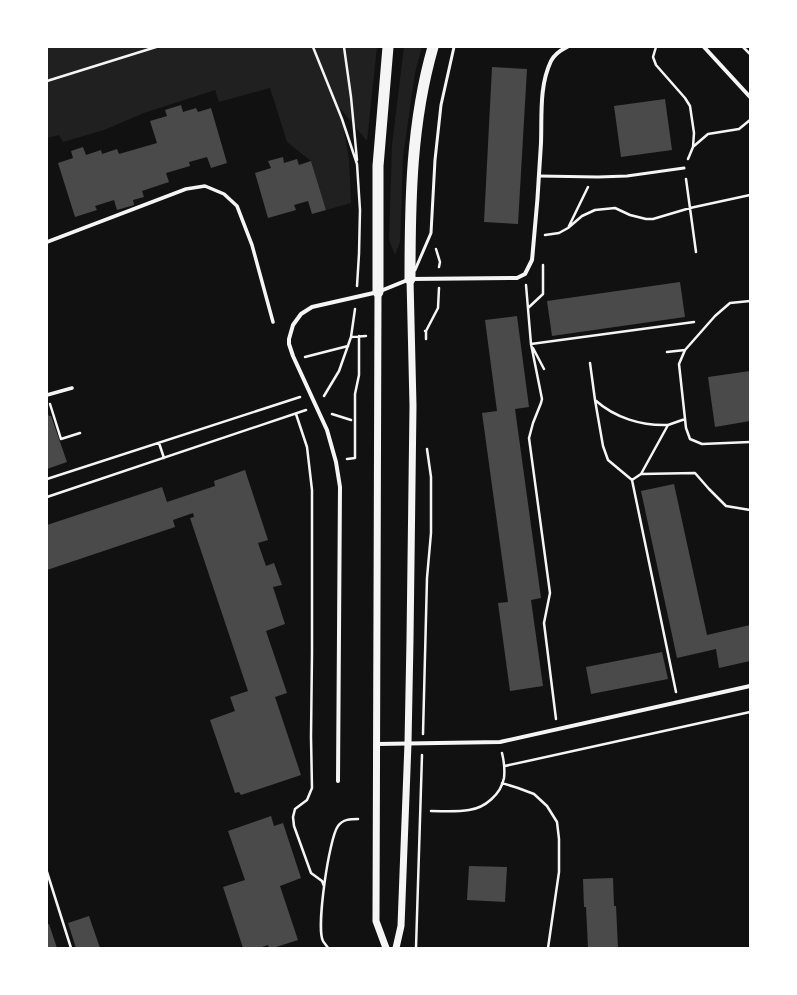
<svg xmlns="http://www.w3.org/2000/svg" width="797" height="995" font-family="Figtree,sans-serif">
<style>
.green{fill:#202020}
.building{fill:#4a4a4a}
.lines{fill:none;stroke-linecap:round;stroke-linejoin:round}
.path{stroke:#f5f5f5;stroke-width:2.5}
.service{stroke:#f5f5f5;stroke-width:3}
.pedestrian{stroke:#f5f5f5;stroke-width:3.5}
.minor{stroke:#f5f5f5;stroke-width:4}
.tertiary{stroke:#f5f5f5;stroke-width:7}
.trunk{stroke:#f5f5f5;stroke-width:11}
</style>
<rect width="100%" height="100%" fill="#111"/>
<path class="green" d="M47,47H377L367,141L340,108L349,159L351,203L326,210L311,161L287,142L270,88L219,102L215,90L144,113L104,130L63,142L59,135L47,138Z
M404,47H422L415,73L403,157L400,242L395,255L389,240L392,145Z"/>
<path class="building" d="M492,67L527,69L518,224L484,222Z
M665,99L672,150L621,157L614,106Z
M181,105L183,112L196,108L198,112L211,108L227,163L211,168L207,157L189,162L190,166L166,173L169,182L142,191L144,197L133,200L134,205L117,210L114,200L95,206L97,210L75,217L58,163L73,158L71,151L83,147L86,155L101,150L102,154L117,149L119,154L157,143L150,121L167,116L165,110Z
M283,157L284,163L297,159L299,165L311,161L326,210L312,214L308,201L294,205L296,210L268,218L255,173L271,168L268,161Z
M680,282L685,317L552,336L547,301Z
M517,316L529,407L515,409L541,598L531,600L543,686L510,691L498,603L508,602L482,413L497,411L485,320Z
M750,371V421L715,427L708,377Z
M47,412L49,416H51L67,462L47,469Z
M245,470L268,540L258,543L266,566L274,563L282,585L273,587L285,624L266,631L287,693L275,697L301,775L241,795L239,792L235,793L210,720L235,711L230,697L248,691L190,518L194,517L193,513L173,520L175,527L47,570V525L162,487L167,502L215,486L214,481Z
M674,484L707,635L750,625V661L719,668L716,649L677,658L641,491Z
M662,652L668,679L591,694L586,667Z
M271,816L274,826L283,823L301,878L280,886L298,940L273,948H269L268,945L259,948H243L223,887L245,880L228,831Z
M469,866L507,867L505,902L467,900Z
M613,878L614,906H616L618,948H588L586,907H584L583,879Z
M89,916L100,948H76L68,923Z
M49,924L57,948H47V925Z"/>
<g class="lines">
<path class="path" d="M313,47L342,119L357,164L360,210L359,254L357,286
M344,47L351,97L357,160
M656,47L653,57L656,65L685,98L690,106L694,133L693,147L688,159
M743,47L750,54
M47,81L156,47
M694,146L708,134L739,129L750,120
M686,179L696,252
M569,226L588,187
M545,235L559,233L568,228L582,216L595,210L615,208L630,215L646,219H653L690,208L750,195
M436,249L440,262L439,267
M526,285L531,344L694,322
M528,308L543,294V265
M425,331H426L438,308L439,288
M351,337L355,309
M426,339V331
M531,344L542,399L541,403L533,423L529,438L550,593L544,623L556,719
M533,348L544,369
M685,350L679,364L686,428L690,439L702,444L750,442
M667,352L685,350L715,316L730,303L750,301
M305,357L348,346
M590,363L595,400C615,418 642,426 668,425
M324,396L339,371L351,337L366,336
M595,400L603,446L608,460L632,480L676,692
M50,404L61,439L80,433
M296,414L307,447L312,490V653L311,737L312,788L307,800L295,809L293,817L294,826L311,873L322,881L324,886
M332,414L351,420
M159,443L164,458
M347,459L355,458V394L359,375V336
M641,474L695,473L709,489L726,506L750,510
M47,479L300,397
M632,480L641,474L668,425L685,419
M47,497L306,410
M423,734L427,578L431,533V477L427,449
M505,766L750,712
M502,783L518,788L534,794L547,806L557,822L559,839V872L548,948
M431,811C444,811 457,812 469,810C485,808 501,794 504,778C505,769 504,761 502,753
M47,872L71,948
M328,948C327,946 324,943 323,941C316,928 329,838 338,826C343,819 351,819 358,819
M416,948L422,755"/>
<path class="service" d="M539,176L598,177L627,176L684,168
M415,270L431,233L435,160L441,105L454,47"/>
<path class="pedestrian" d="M47,242L186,189L205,186L224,194L237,206L252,245L273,322
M47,395L72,388"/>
<path class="minor" d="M704,47L750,97
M377,744L500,742L750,686
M338,781L340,487L336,462L327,430L293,356L289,344V339L293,325L301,314L312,307L378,292L410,279L517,278L525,274L532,260C536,221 539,182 541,143C542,116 539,86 551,61C554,55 561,50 567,47"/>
<path class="tertiary" d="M378,292L376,921L386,948
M396,948L401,926L408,743L410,640L413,406L410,279"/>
<path class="trunk" d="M410,279C410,201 411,123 433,47
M378,292V166L388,47"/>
</g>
<rect width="797" height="995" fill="none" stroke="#ffffff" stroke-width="96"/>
</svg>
